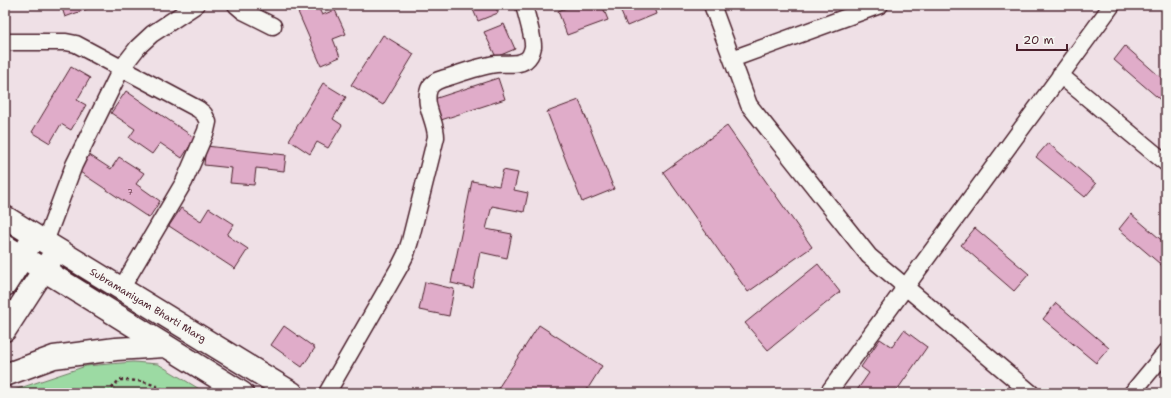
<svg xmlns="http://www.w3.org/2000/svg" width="1171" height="398" font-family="'Shantell Sans',sans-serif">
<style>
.green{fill:#9cdaa3;stroke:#737c67}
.building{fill:#e0acc9;stroke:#4a1f2b}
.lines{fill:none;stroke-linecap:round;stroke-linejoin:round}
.street-casing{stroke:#4a1f2b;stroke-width:19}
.secondary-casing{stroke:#4a1f2b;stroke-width:25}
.path{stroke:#4a1f2b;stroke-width:2.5;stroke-dasharray:3 3;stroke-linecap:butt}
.street{stroke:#f6f6f2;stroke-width:16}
.secondary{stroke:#f6f6f2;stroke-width:22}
.labels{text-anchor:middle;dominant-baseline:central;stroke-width:4;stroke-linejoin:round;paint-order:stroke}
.number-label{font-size:8px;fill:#704252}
.street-label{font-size:10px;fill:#4a1f2b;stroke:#f6f6f2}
</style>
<rect width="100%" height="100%" fill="#efe0e6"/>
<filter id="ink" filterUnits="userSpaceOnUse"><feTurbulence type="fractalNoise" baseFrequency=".025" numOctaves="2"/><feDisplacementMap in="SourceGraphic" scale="8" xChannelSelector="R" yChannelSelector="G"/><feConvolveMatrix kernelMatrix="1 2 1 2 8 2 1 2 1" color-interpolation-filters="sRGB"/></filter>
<g filter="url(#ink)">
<path class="green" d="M133,362L158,364L206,393H5L86,366Z"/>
<path class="building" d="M61,5H85L87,9L65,17Z
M295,5H317L322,15L335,10L346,34L333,39L340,57L321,65Z
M471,5H495L498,13L478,21Z
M574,5H602L608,20L567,35L558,11Z
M618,5H653L656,14L627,26Z
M504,24L515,49L496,57L484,32Z
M383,35L414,54L383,105L351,85Z
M1125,46L1166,82V101L1164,103L1114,60Z
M71,67L90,78L77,100L86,105L71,130L61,124L50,143L32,132Z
M498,78L505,99L438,121L431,100Z
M323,83L346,97L333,119L342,125L328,148L317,142L310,154L289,140Z
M126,91L195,138L182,158L160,143L152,154L129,138L135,129L111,113Z
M579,100L614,189L582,202L547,112Z
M727,126L812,247L748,292L663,172Z
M1048,143L1096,184L1085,197L1036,157Z
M206,146L286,155L284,171L256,168L254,185L230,183L232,168L204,165Z
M88,154L111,169L119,157L144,173L136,184L160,201L149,218L77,170Z
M503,170L518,173L514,190L528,193L524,212L492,206L486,229L512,234L507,258L480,252L473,288L451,283L472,181L499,186Z
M181,208L201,221L209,208L234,224L227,235L248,249L235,269L169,226Z
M1131,214L1166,244V269L1119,229Z
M975,228L1029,274L1014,291L961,245Z
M818,264L840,292L768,350L745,323Z
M425,282L454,289L449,316L419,310Z
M1056,303L1109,348L1096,363L1043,319Z
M539,325L602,366L585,393H495Z
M284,326L315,348L302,367L271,345Z
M904,330L927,347L895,393H855L869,373L861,367L880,339L892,347Z"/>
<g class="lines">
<g class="street-casing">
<path id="street" d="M236,5L243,11L273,26
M712,5L749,105L869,256L1031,393
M5,42H66L76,44L198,109L204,114L208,122L206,131L184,182L121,289
M732,59L880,5
M1060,75L1166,163
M45,242L74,165L121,69L138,47L152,34L196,5
M327,393L400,266L406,254L410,241L436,137C436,121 423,105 429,89C432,81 441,79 449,77C464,72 480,66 496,64C506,63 517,66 526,60C530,57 532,52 533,47C534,39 526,14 524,5
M828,393L1112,5
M1132,393L1166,352"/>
</g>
<g class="secondary-casing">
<path id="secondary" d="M5,217L45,242L292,393
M5,246L242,393
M5,285L23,257L29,245
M5,330L51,259
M5,375L54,357L116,349L164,346"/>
</g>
<path class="path" d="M108,393L119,380C140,380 151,382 169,393"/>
<use href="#street" class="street"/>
<use href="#secondary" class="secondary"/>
</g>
</g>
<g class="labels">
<g class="number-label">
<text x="130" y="192">7</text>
</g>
<g class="street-label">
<text transform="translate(148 305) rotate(31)">Subramaniyam Bharti Marg</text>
</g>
</g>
<rect width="1171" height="398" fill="none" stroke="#f6f6f2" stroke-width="20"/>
<rect x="10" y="10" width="1151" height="378" fill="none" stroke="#4a1f2b" stroke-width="1.5" filter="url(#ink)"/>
<path d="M1017 44v6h50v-6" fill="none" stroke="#4a1f2b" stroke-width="2"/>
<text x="1023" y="44" font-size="12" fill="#4a1f2b" stroke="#f6f6f2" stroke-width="3" paint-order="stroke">20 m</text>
</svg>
